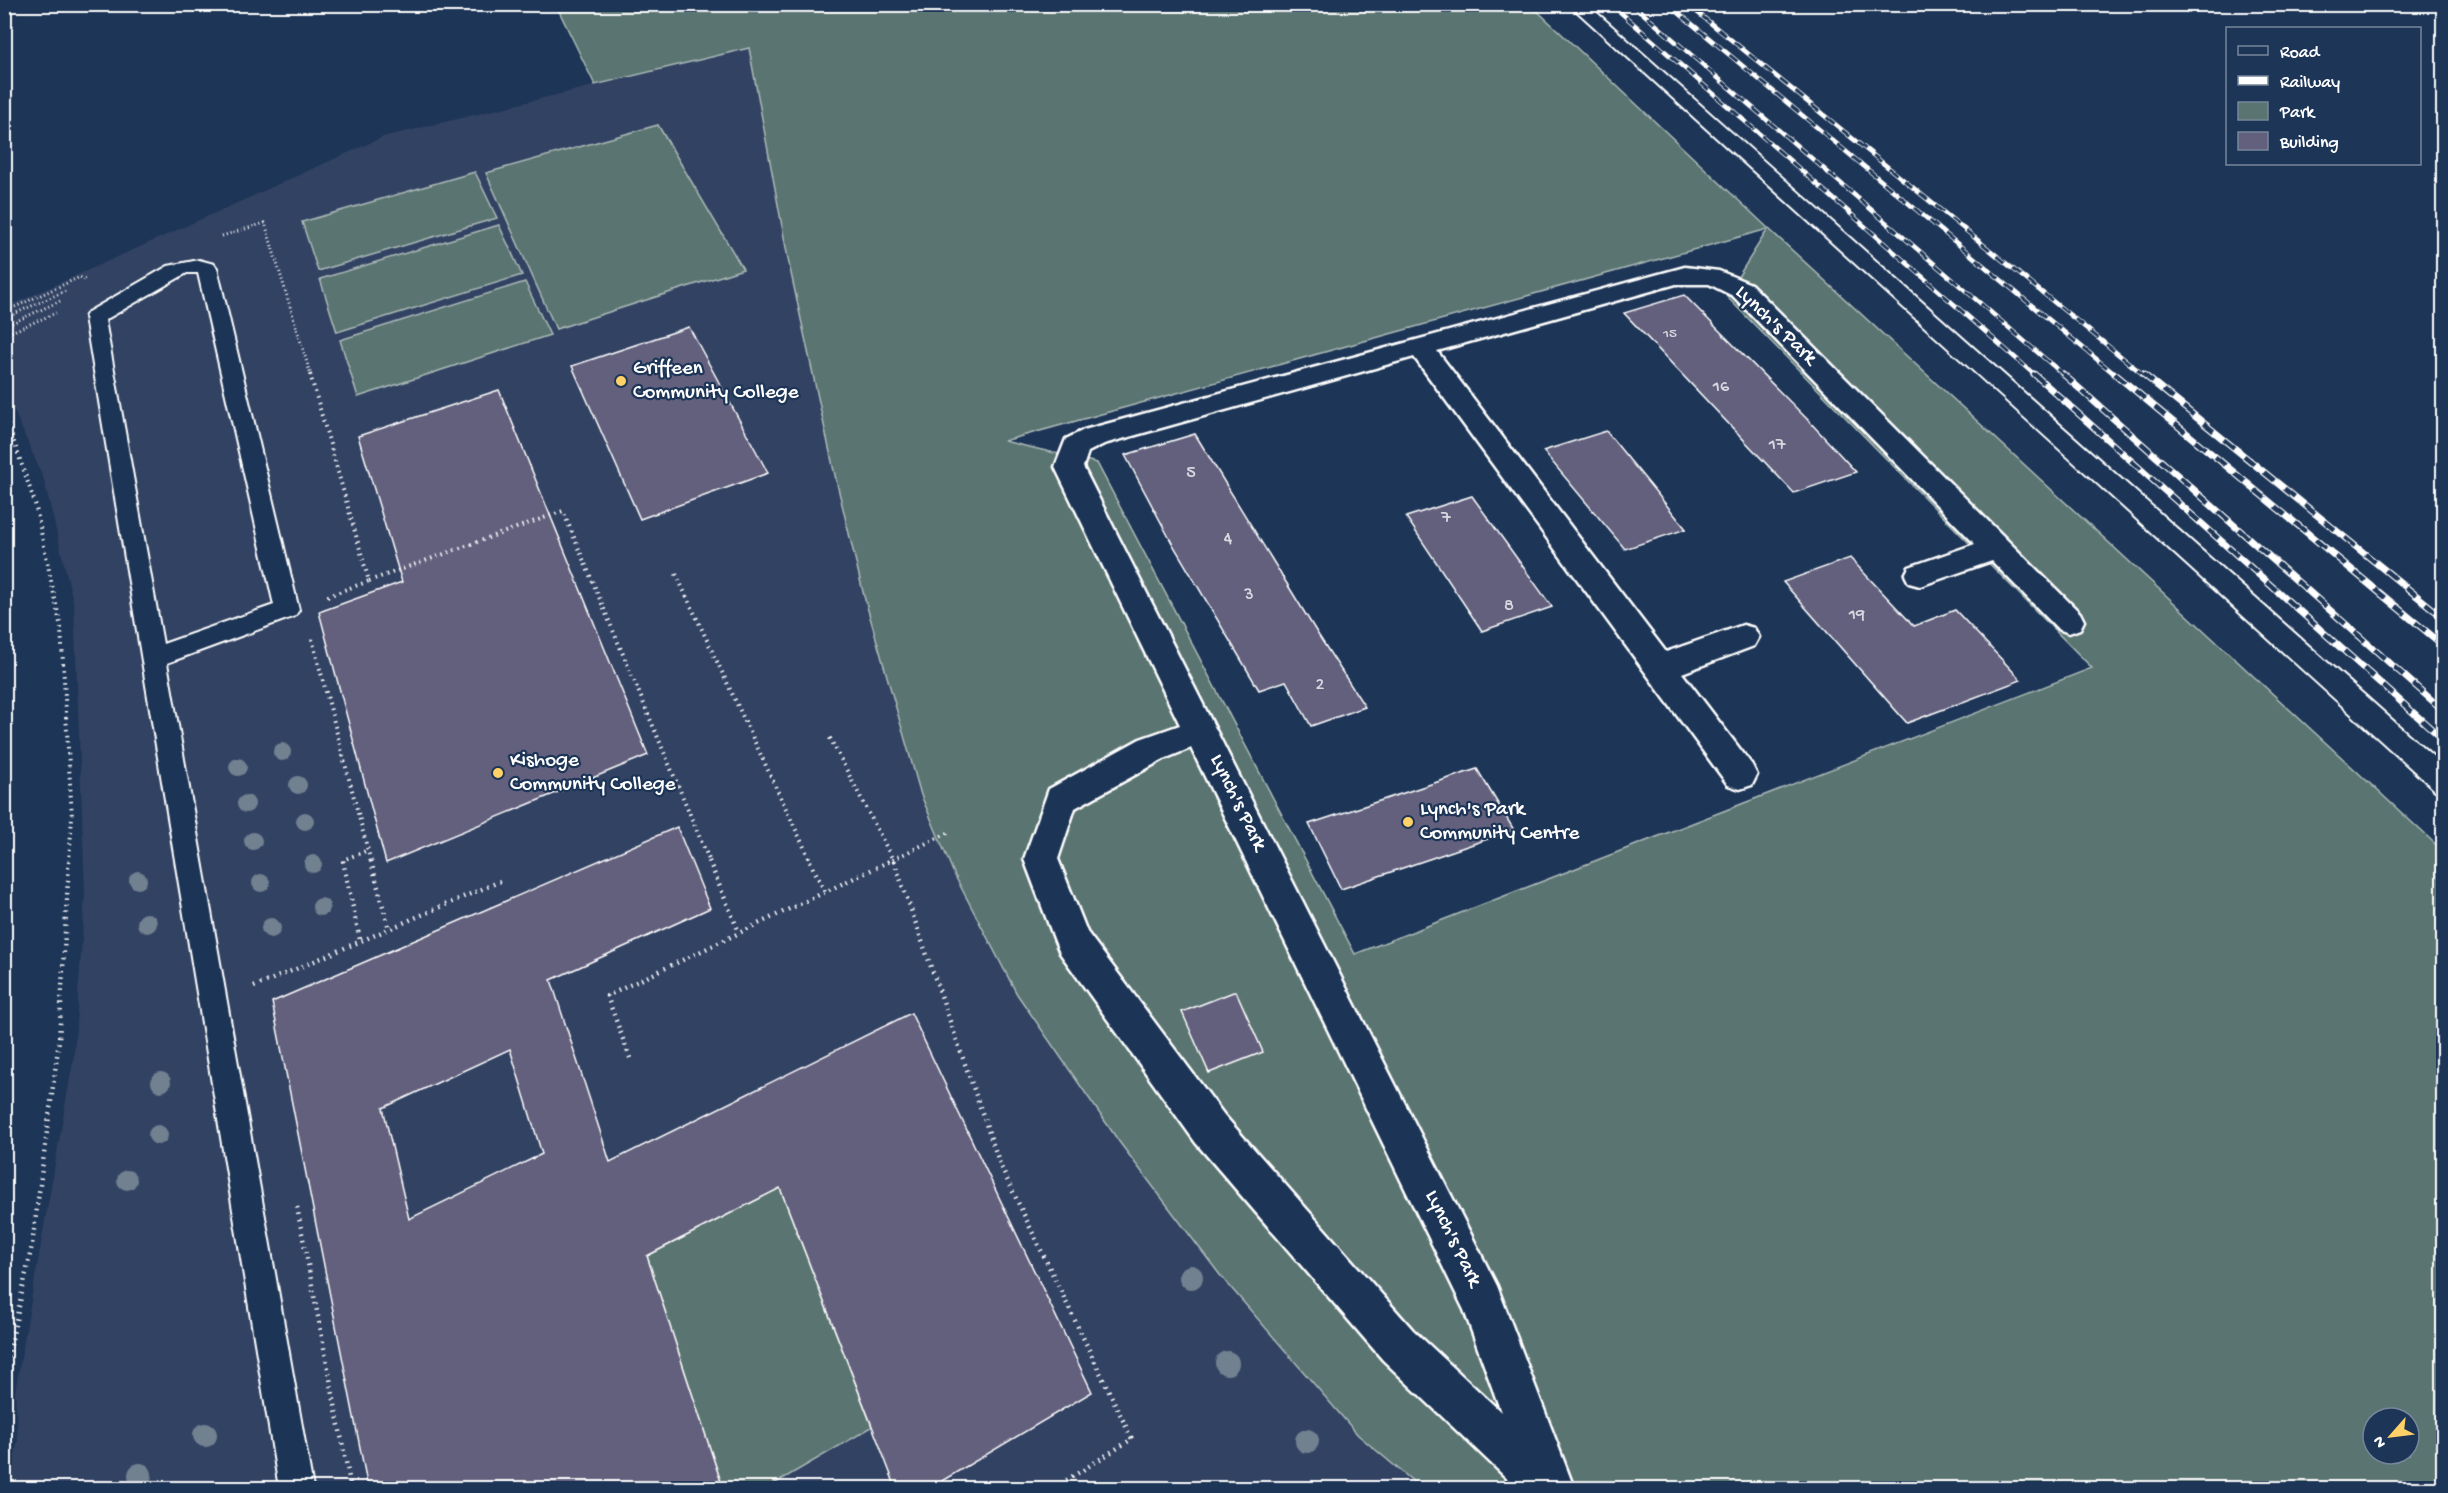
<svg xmlns="http://www.w3.org/2000/svg" width="2448" height="1493" font-family="'Gochi Hand',sans-serif">
<style>
.built{fill:#324263}
.green{fill:#5a7471;stroke:#acbab8;stroke-width:1.5;fill-rule:evenodd}
.building{fill:#63607e;stroke:#fff;stroke-width:1.5;fill-rule:evenodd}
.lines{fill:none;stroke-linecap:round;stroke-linejoin:round}
.lane-casing{stroke:#fff;stroke-width:4}
.street-casing{stroke:#fff;stroke-width:5}
.path-far2{stroke:#fff;stroke-width:3;stroke-dasharray:1 3;stroke-linecap:butt}
.path-far1{stroke:#fff;stroke-width:4;stroke-dasharray:1.5 4.5;stroke-linecap:butt}
.path{stroke:#fff;stroke-width:4.5;stroke-dasharray:1.5 5;stroke-linecap:butt}
.lane{fill:#1d3557;fill-rule:evenodd}
.street{fill:#1d3557;fill-rule:evenodd}
.rail-far1-casing{stroke:#fff;stroke-width:4.5}
.rail-casing{stroke:#fff;stroke-width:7}
.rail-far1{stroke:#1d3557;stroke-width:3;stroke-dasharray:10;stroke-linecap:butt}
.rail{stroke:#1d3557;stroke-width:4.5;stroke-dasharray:13;stroke-linecap:butt}
.tree{fill:#718190}
.poi-dot{fill:#ffd166;stroke:#1d3557;stroke-width:2}
.labels{text-anchor:middle;dominant-baseline:central;stroke-width:4.5;stroke-linejoin:round;paint-order:stroke}
.far-number-label{font-size:15px;fill:#d8d7df}
.number-label{font-size:18px;fill:#d8d7df}
.street-label{font-size:21px;fill:#fff;stroke:#1d3557}
.poi-label{font-size:21px;fill:#fff;stroke:#1d3557;text-anchor:start}
</style>
<rect width="100%" height="100%" fill="#1d3557"/>
<filter id="ink" filterUnits="userSpaceOnUse"><feTurbulence type="fractalNoise" baseFrequency=".0167" numOctaves="2"/><feDisplacementMap in="SourceGraphic" scale="12" xChannelSelector="R" yChannelSelector="G"/><feConvolveMatrix kernelMatrix="1 2 1 2 8 2 1 2 1" color-interpolation-filters="sRGB"/></filter>
<g filter="url(#ink)">
<path class="built" d="M749,48L789,264L864,596L921,795L954,874L1017,994L1120,1143L1220,1275L1358,1435L1421,1488H7L18,1441L15,1392L74,1055L85,895L74,605L44,480L5,390L4,308L383,137Z"/>
<path class="green" d="M556,5H1531L1769,229L2443,851V1488H1421L1358,1435L1220,1275L1120,1143L1017,994L954,874L921,795L864,596L834,471L789,264L749,48L595,85ZM1768,229L1726,296L2092,668L1355,954L1097,463L1004,441ZM2373,1418H2409V1454H2373Z
M658,125L743,269L556,329L486,173Z
M475,172L497,218L318,271L302,222Z
M499,225L522,275L337,332L320,279Z
M525,282L550,335L358,397L340,340Z
M780,1188L872,1427L767,1488H723L647,1256Z"/>
<path class="building" d="M1684,295L1809,421L1856,472L1794,493L1624,313Z
M689,327L768,473L640,519L572,366Z
M499,390L648,755L386,863L319,612L402,582L358,436Z
M1606,431L1686,529L1625,549L1543,451Z
M1195,434L1319,636L1365,707L1311,726L1286,681L1259,690L1172,543L1125,455Z
M1472,496L1552,607L1482,631L1406,517Z
M1850,558L1914,626L1955,610L2021,680L1907,723L1783,582Z
M1477,769L1514,830L1341,889L1309,824Z
M677,827L710,908L551,980L610,1162L911,1013L1092,1392L930,1488H896L780,1188L647,1256L723,1488H368L272,1002ZM510,1049L542,1154L409,1219L383,1108Z
M1236,991L1263,1052L1209,1073L1182,1012Z"/>
<g class="lines">
<g class="lane-casing">
<path id="lane" d="M1569,4H1587L2444,766V793L2435,790Z
M199,260L214,264L217,268L299,610L295,616L167,663L313,1488H279L85,317L88,312L168,266ZM187,273H198L274,605L163,644L105,320Z"/>
</g>
<g class="street-casing">
<path id="street" d="M1685,267L1719,271L1751,284L2080,613L2084,621L2080,629L2069,633L2058,629L1992,561L1920,586L1909,583L1905,575L1909,567L1975,544L1733,296L1709,284H1676L1437,351L1666,652L1743,625L1754,628L1759,637L1754,646L1682,673L1752,765L1757,775L1752,785L1740,789L1728,785L1414,357L1104,444L1088,452L1083,467L1497,1286L1574,1488H1517L1383,1360L1196,1143L1060,953L1055,941L1024,859L1049,789L1140,739L1180,725L1055,467L1066,439L1084,430ZM1191,748L1464,1310L1501,1412L1413,1330L1224,1115L1087,932L1058,859L1075,808L1164,759Z"/>
</g>
<path class="path-far2" d="M222,236L265,223L311,376
M60,301L10,324L5,318L65,291
M4,312L80,277L85,280
M4,335L56,313"/>
<path class="path-far1" d="M310,374L369,581L325,597
M4,413L35,503L61,628L72,817L69,862
M676,574L811,862
M369,581L563,511L710,862
M312,639L371,862
M830,738L894,862
M343,862V860L368,850
M887,862L952,831"/>
<path class="path" d="M343,861L360,940
M371,861L389,929
M709,861L739,932
M810,861L825,892
M894,861L1001,1167L1132,1439L1054,1488
M254,987L503,880
M630,1058L607,996L890,861
M297,1207L351,1488
M4,1377L32,1245L59,1041L69,861"/>
<use href="#lane" class="lane"/>
<use href="#street" class="street"/>
<g class="rail-far1-casing">
<path id="rail-far1" d="M1611,4L2036,376
M1632,4L2065,376
M1668,4L2117,376
M1687,4L2145,376"/>
</g>
<g class="rail-casing">
<path id="rail" d="M2034,374L2444,740
M2063,374L2444,711
M2115,374L2444,646
M2143,374L2444,618"/>
</g>
<use href="#rail-far1" class="rail-far1"/>
<use href="#rail" class="rail"/>
</g>
<g class="tree">
<circle cx="282" cy="752" r="9"/>
<circle cx="238" cy="767" r="9"/>
<circle cx="298" cy="785" r="9"/>
<circle cx="246" cy="804" r="9"/>
<circle cx="305" cy="821" r="9"/>
<circle cx="253" cy="841" r="9"/>
<circle cx="313" cy="864" r="9"/>
<circle cx="138" cy="880" r="9"/>
<circle cx="261" cy="883" r="9"/>
<circle cx="321" cy="907" r="9"/>
<circle cx="147" cy="923" r="10"/>
<circle cx="271" cy="928" r="10"/>
<circle cx="161" cy="1082" r="10"/>
<circle cx="158" cy="1135" r="10"/>
<circle cx="127" cy="1180" r="10"/>
<circle cx="1191" cy="1277" r="12"/>
<circle cx="1227" cy="1363" r="12"/>
<circle cx="205" cy="1435" r="12"/>
<circle cx="1307" cy="1441" r="12"/>
<circle cx="140" cy="1475" r="12"/>
</g>
</g>
<g class="poi-dot">
<circle cx="621" cy="381" r="6"/>
<circle cx="498" cy="773" r="6"/>
<circle cx="1408" cy="822" r="6"/>
</g>
<g class="labels">
<g class="far-number-label">
<text x="1670" y="334">15</text>
</g>
<g class="number-label">
<text x="1721" y="387">16</text>
<text x="1777" y="445">17</text>
<text x="1191" y="473">5</text>
<text x="1446" y="518">7</text>
<text x="1228" y="539">4</text>
<text x="1249" y="595">3</text>
<text x="1509" y="606">8</text>
<text x="1857" y="615">19</text>
<text x="1320" y="685">2</text>
</g>
<g class="street-label">
<text transform="translate(1775 326) rotate(44)">Lynch's Park</text>
<text transform="translate(1237 803) rotate(64)">Lynch's Park</text>
<text transform="translate(1452 1239) rotate(64)">Lynch's Park</text>
</g>
<g class="poi-label">
<text x="633" y="369">Griffeen<tspan x="633" dy="24">Community College</tspan></text>
<text x="510" y="761">Kishoge<tspan x="510" dy="24">Community College</tspan></text>
<text x="1420" y="810">Lynch's Park<tspan x="1420" dy="24">Community Centre</tspan></text>
</g>
</g>
<rect width="2448" height="1493" fill="none" stroke="#1d3557" stroke-width="24"/>
<rect x="12" y="12" width="2424" height="1469" fill="none" stroke="#fff" stroke-width="2" filter="url(#ink)"/>
<rect x="2226" y="27" width="195" height="138" fill="#1d3557" stroke="#77869a" stroke-width="1.5"/>
<rect x="2238" y="46" width="30" height="9" fill="#1d3557" stroke="#77869a" stroke-width="1.5"/>
<text x="2280" y="57" font-size="18" fill="#ffffff">Road</text>
<rect x="2238" y="76" width="30" height="9" fill="#ffffff" stroke="#77869a" stroke-width="1.5"/>
<text x="2280" y="87" font-size="18" fill="#ffffff">Railway</text>
<rect x="2238" y="102" width="30" height="18" fill="#5a7471" stroke="#77869a" stroke-width="1.5"/>
<text x="2280" y="117" font-size="18" fill="#ffffff">Park</text>
<rect x="2238" y="132" width="30" height="18" fill="#63607e" stroke="#77869a" stroke-width="1.5"/>
<text x="2280" y="147" font-size="18" fill="#ffffff">Building</text>
<g transform="translate(2391 1436) rotate(242)"><circle r="28" fill="#1d3557" stroke="#77869a" stroke-width="1.5"/>
<path d="M0-4.5L10 22L0 15L-10 22Z" fill="#ffd166"/>
<text y="-9" font-size="16" font-weight="bold" text-anchor="middle" fill="#ffffff">N</text>
</g>
</svg>
